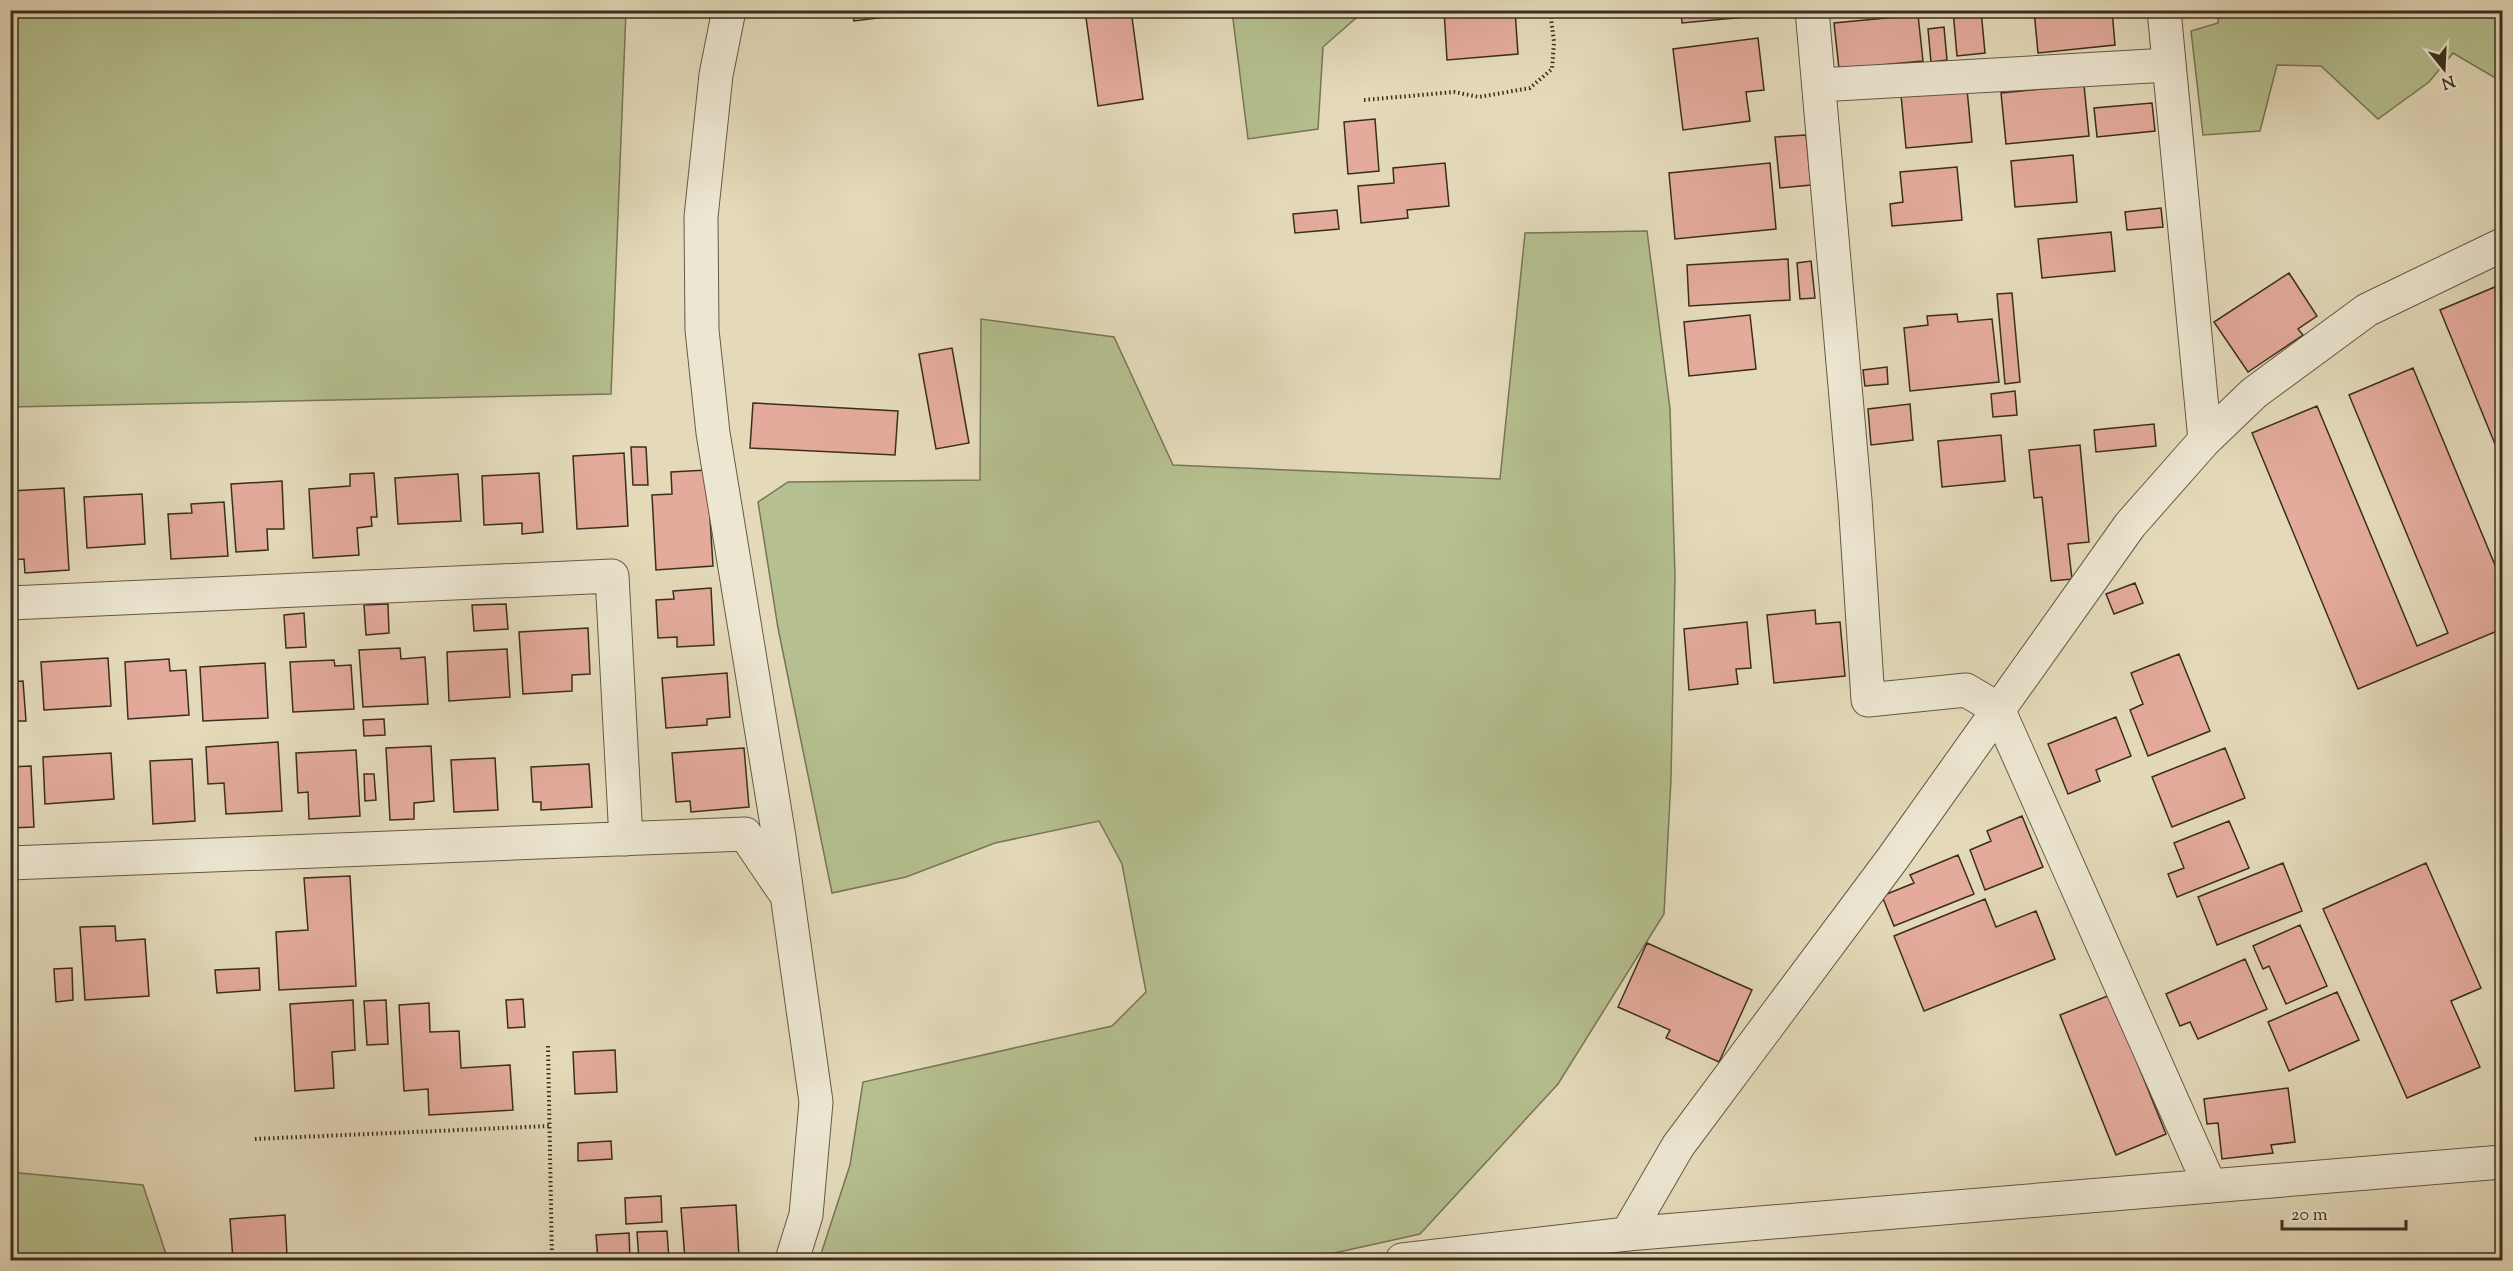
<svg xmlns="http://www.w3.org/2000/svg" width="2513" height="1271" font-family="'Sorts Mill Goudy',serif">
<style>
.green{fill:#b5bf8f;stroke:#787657;stroke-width:1.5}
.building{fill:#e4ab9c;stroke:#3b2e1f;stroke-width:1.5}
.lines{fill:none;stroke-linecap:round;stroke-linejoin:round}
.minor-casing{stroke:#655946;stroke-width:35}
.tertiary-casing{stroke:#655946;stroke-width:35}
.path{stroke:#3b2e1f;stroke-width:4;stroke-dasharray:1.5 3;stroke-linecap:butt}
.minor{stroke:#ede7d2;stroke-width:33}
.tertiary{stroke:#ede7d2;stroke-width:33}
</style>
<rect width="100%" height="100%" fill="#e4daba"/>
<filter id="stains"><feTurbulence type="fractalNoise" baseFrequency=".00333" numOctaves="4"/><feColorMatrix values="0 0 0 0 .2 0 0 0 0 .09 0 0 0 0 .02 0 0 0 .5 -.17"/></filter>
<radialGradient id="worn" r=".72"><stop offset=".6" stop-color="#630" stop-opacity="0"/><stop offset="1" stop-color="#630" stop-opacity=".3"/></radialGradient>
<path class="green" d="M10,11H626L611,394L11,407Z
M1232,11H1364L1323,47L1318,129L1248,139Z
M2219,11H2502V82L2453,53L2429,82L2378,119L2321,66L2277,65L2260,131L2203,135L2191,31L2218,23Z
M1647,231L1670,409L1675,576L1671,779L1664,914L1558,1084L1420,1234L1303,1260H819L850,1165L863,1082L1112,1026L1146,992L1122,864L1099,821L995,843L906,877L832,893L778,628L758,502L788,482L980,480L981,319L1114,337L1173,465L1500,479L1525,233Z
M10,1172L143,1185L168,1260H11Z"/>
<path class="building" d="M852,10H925L926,12L854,21Z
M1085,10H1131L1143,99L1098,106Z
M1444,10H1515L1518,54L1447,60Z
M1681,10H1755L1756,16L1682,23Z
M1953,10H1981L1985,53L1957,56Z
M2034,10H2112L2115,45L2038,53Z
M1918,15L1923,61L1839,69L1834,23Z
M1944,27L1947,60L1931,62L1928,29Z
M1758,38L1764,90L1746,92L1750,121L1683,130L1673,49Z
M2084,85L2089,136L2006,144L2001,93Z
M1967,89L1972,142L1906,148L1901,95Z
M2152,103L2155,131L2097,137L2094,108Z
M1375,119L1379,171L1348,174L1344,122Z
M1806,135L1811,185L1780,188L1775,137Z
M2073,155L2077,202L2015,207L2011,161Z
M1445,163L1449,206L1407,210L1408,218L1361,223L1358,186L1394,183L1393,168Z
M1770,163L1776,229L1675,239L1669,173Z
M1957,167L1962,220L1892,226L1890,204L1903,202L1900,172Z
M2161,208L2163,227L2127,230L2125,212Z
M1337,210L1339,229L1295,233L1293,214Z
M2111,232L2115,271L2042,278L2038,239Z
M1788,259L1790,300L1689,306L1687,265Z
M1811,261L1815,298L1800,299L1797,263Z
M2289,273L2317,316L2298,329L2303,335L2248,372L2214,322Z
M2502,284V461L2440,310Z
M2012,293L2020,382L2005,384L1997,294Z
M1957,314L1958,322L1992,319L1999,382L1910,391L1904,328L1928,325L1927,316Z
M1750,315L1756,369L1689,376L1684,322Z
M952,348L969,443L936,449L919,354Z
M1887,367L1888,384L1865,386L1863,370Z
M2413,368L2502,582V629L2358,689L2252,433L2317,406L2417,646L2448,633L2349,395Z
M2015,391L2017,415L1993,417L1991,394Z
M753,403L898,411L895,455L750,448Z
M1910,404L1913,440L1871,445L1868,409Z
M2154,424L2156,446L2096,452L2094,430Z
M2001,435L2005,481L1942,487L1938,441Z
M2080,445L2089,542L2068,544L2072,579L2051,581L2042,497L2034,498L2029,450Z
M631,447H646L648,485H633Z
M624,453L628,526L577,529L573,456Z
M707,470L713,566L656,570L652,495L672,494L671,472Z
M374,473L377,517H371L372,526L357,528L359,555L313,558L309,489L350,486V474Z
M539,473L543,532L522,534V523L484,525L482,476Z
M458,474L461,521L398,524L395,478Z
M282,481L284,529H267L268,550L236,552L231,484Z
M64,488L69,570L25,573L24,559L10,560V491Z
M142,494L145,544L87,548L84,497Z
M224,502L228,556L171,559L168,514L192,513L191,504Z
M2135,583L2143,603L2114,614L2106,594Z
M711,588L714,645L677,647V637L658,638L656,600L674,599L673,591Z
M388,604L389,633L366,635L364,605Z
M506,604L508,629L474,631L472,605Z
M1815,610L1816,624L1840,622L1845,676L1774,683L1767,615Z
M304,613L306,647L286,648L284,615Z
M1747,622L1751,668L1736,669L1738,684L1689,690L1684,629Z
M588,628L590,674L572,675V691L523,694L519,632Z
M400,648L401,659L425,657L428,704L363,707L359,650Z
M507,649L510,697L449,701L447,652Z
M2179,654L2210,731L2148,756L2130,710L2143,704L2131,673Z
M108,658L111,706L44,710L41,662Z
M169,659L170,671L186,670L189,715L128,719L125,662Z
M334,660L335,666L351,665L354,709L293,712L290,662Z
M265,663L268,718L203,721L200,667Z
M727,673L730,717L707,719V725L666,728L662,678Z
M23,681L26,721H10V682Z
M2116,717L2131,756L2096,770L2100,781L2068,794L2048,744Z
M384,719L385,735L364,736L363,720Z
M278,742L282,811L226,814L224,783L208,784L206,747Z
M431,746L434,801L414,803V819L390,820L386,748Z
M744,748L749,807L691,812L690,801L676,802L672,753Z
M2225,748L2245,798L2172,827L2152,777Z
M356,750L360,816L309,819L308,792L298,793L296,753Z
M111,753L114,799L45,804L43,757Z
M495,758L498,810L454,812L451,760Z
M192,759L195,821L153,824L150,761Z
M589,764L592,807L541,810V802H533L531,767Z
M31,766L34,827L10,828V767Z
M364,774H374L376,800L365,801Z
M2022,816L2043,867L1985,890L1970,850L1991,841L1987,831Z
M2229,821L2249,868L2177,897L2168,874L2184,868L2174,843Z
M1958,855L1974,894L1894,926L1882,896L1914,883L1910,875Z
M2283,863L2302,911L2217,945L2198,897Z
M2426,863L2481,988L2451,1001L2480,1067L2407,1098L2323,909Z
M350,876L356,986L279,990L276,932L308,930L304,878Z
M1985,899L1996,927L2036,911L2055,959L1924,1011L1894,936Z
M2300,925L2327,986L2286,1004L2269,966L2263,969L2253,946Z
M115,926L116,941L145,939L149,996L85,1000L80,927Z
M1647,943L1752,990L1719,1062L1666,1038L1670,1030L1618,1007Z
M2245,959L2267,1009L2198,1039L2190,1022L2180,1026L2166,994Z
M72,968L73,1000L56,1002L54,969Z
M259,968L260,990L217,993L215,970Z
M2337,992L2359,1040L2289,1071L2268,1022Z
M2110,995L2166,1134L2116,1155L2060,1015Z
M523,999L525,1027L508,1028L506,1000Z
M353,1000L355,1050L332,1052L334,1088L295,1091L290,1004Z
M386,1000L388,1044L367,1045L364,1001Z
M429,1003L430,1032L459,1031L461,1068L510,1065L513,1110L429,1115L428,1089L404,1091L399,1005Z
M615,1050L617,1092L575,1094L573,1052Z
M2288,1088L2295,1142L2271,1145L2273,1153L2222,1159L2218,1123L2207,1124L2204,1099Z
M611,1141L612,1159L578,1161V1143Z
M661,1196L662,1222L626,1224L625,1198Z
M736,1205L739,1258L685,1260L681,1208Z
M285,1215L287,1257L233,1260L230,1219Z
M667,1231L669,1260H639L637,1232Z
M629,1233L630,1260H598L596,1235Z"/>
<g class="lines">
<g class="minor-casing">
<path id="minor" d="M729,10L716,75L701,217L702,330L713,433L779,837L816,1102L806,1215L792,1260
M1812,10L1855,500L1868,700L1966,690L1998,709L2210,1186
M2164,10L2205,440
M1819,85L2168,65
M10,603L612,576L626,839
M10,863L745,834L783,890
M1627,1234L1678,1146L1893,858L2130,525L2205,440L2254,393L2367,310L2502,245"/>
</g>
<g class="tertiary-casing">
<path id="tertiary" d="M1402,1260L1627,1234L2502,1162"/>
</g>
<path class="path" d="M1364,100L1454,92L1479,97L1530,88L1552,69L1554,42L1550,10
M548,1046L552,1260
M255,1139L549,1126"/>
<use href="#minor" class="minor"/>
<use href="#tertiary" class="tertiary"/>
</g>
<rect width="2513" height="1271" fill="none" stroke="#e4daba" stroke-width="36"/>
<rect x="12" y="12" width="2489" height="1247" fill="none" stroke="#3b2e1f" stroke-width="3"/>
<rect x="18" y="18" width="2477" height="1235" fill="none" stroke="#3b2e1f" stroke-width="1.5"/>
<g transform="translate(2444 69) rotate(162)" stroke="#ede7d2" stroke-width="4.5" paint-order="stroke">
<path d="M0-4.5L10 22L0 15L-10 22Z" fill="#3b2e1f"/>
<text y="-9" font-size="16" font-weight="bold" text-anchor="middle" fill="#3b2e1f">N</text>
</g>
<path d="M2282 1220v9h124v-9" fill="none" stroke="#3b2e1f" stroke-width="3"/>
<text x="2291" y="1220" font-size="18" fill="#3b2e1f" stroke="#ede7d2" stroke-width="4.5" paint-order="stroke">20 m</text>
<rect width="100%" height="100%" filter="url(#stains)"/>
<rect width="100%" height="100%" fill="url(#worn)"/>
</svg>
